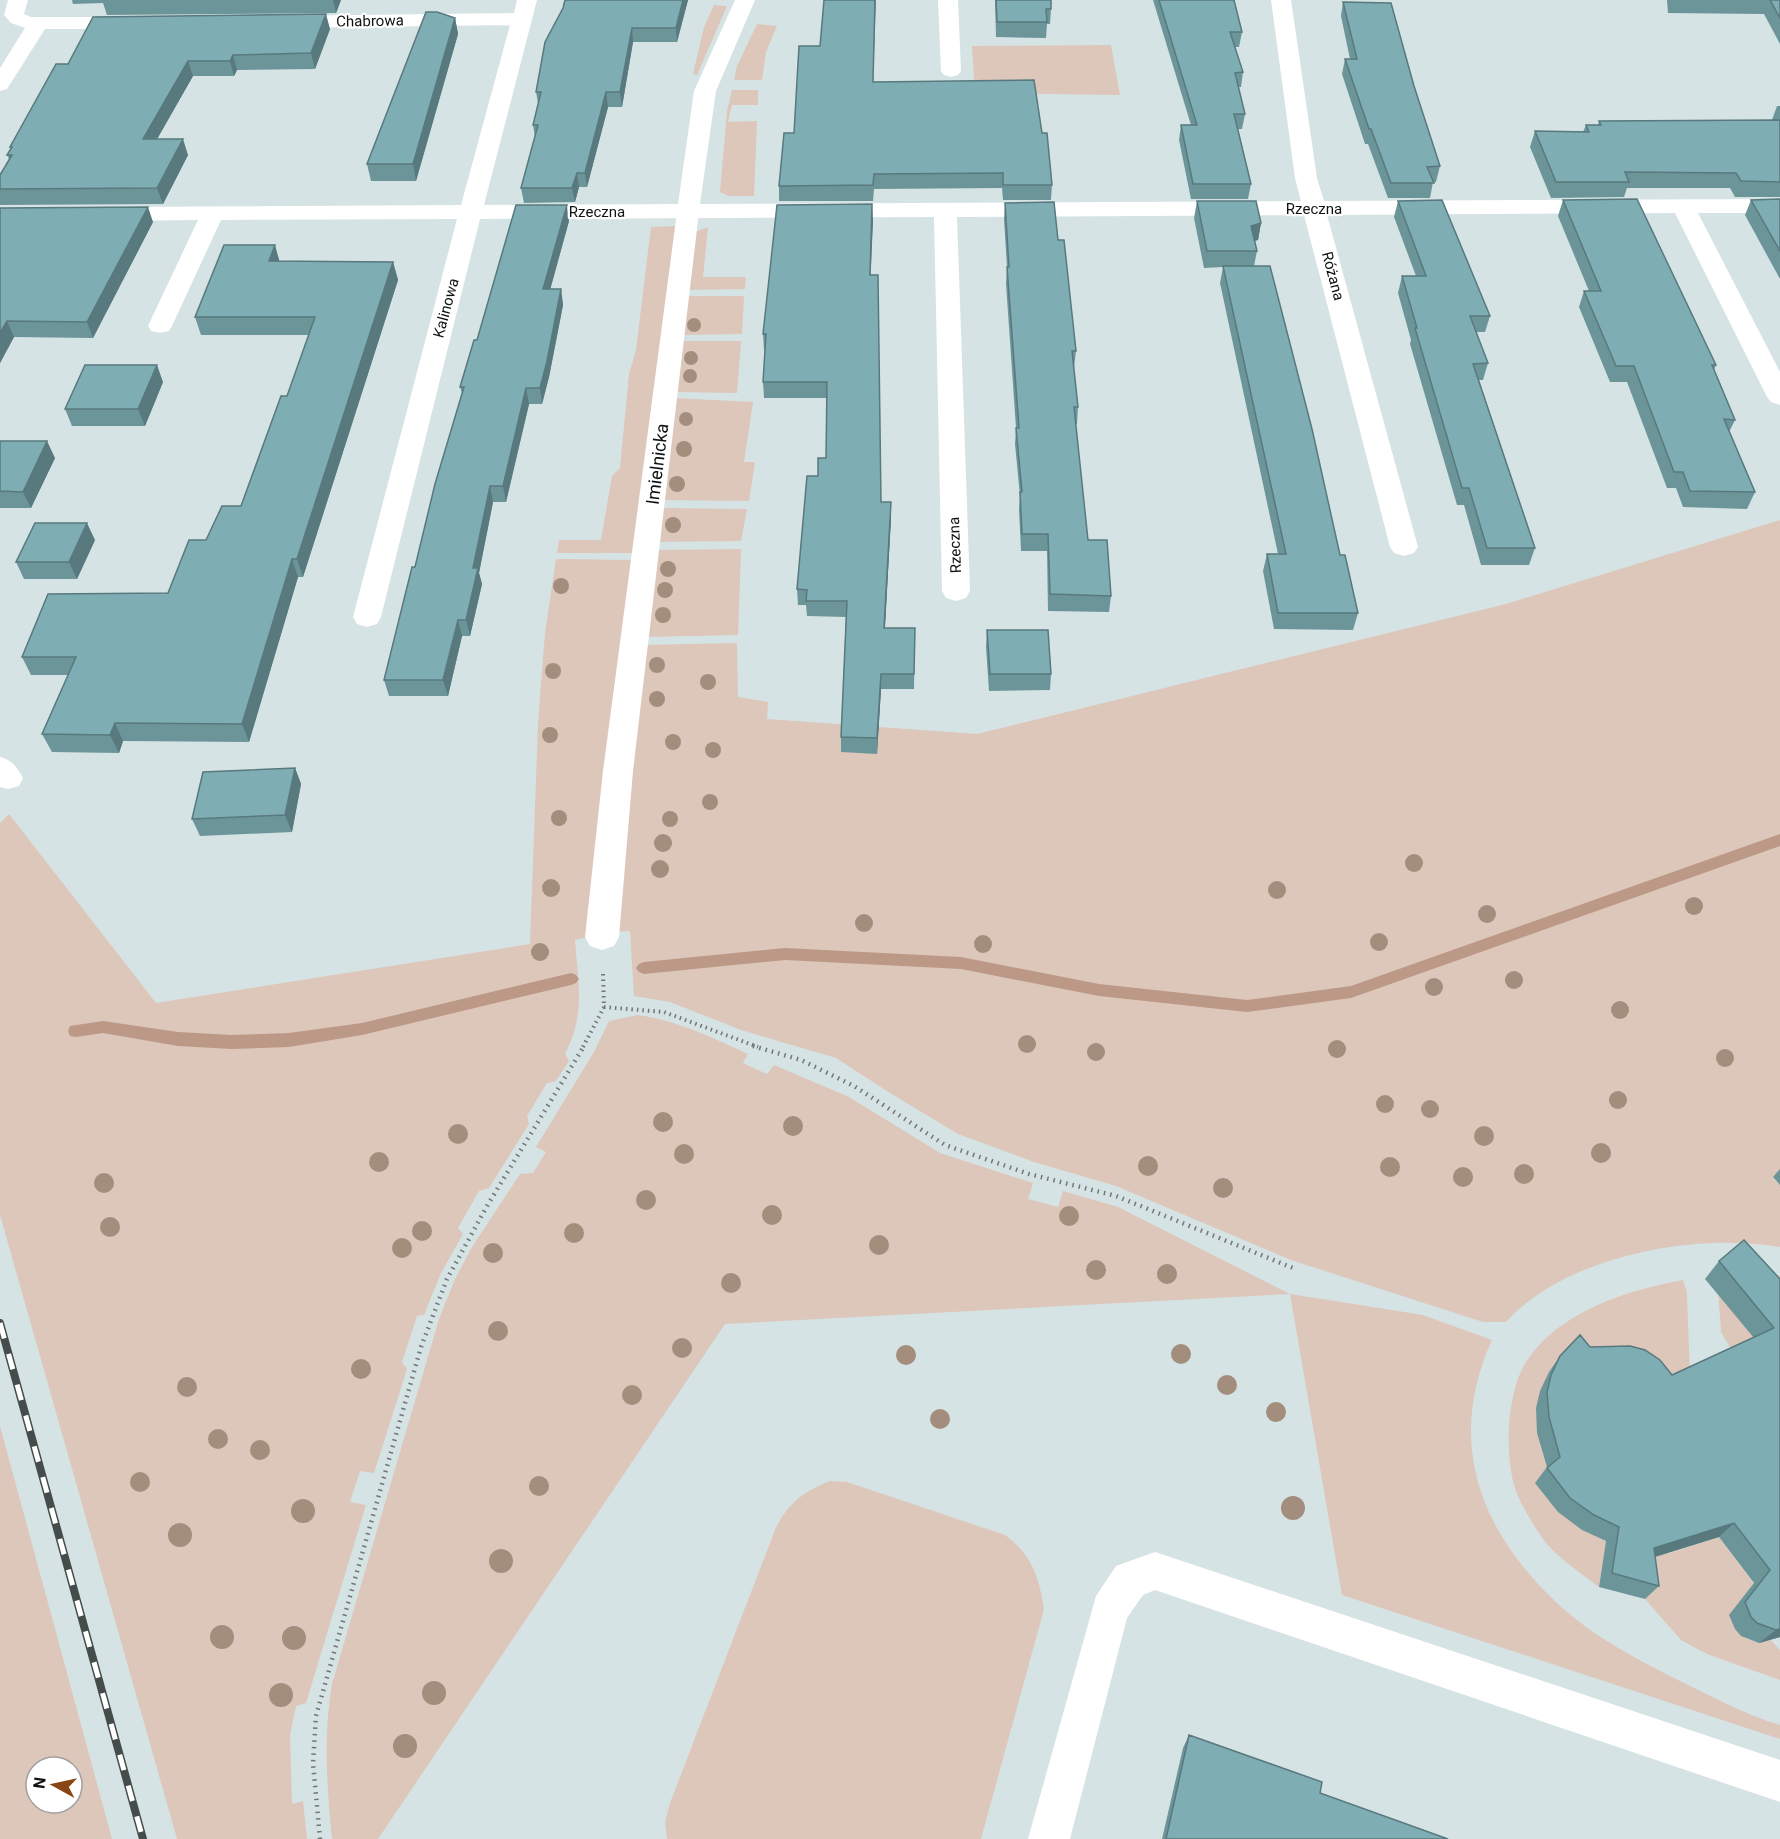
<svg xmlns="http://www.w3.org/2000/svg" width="1780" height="1839" font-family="Roboto,sans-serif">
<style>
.green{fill:#ddc6ba;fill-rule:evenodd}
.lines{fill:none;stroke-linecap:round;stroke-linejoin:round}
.stream{fill:#bc9986;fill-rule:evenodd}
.path-far1{stroke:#6f7777;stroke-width:4;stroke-dasharray:1.5 4;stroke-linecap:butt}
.path{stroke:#6f7777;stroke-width:4.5;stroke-dasharray:1.5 5;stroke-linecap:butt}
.service{fill:#fff;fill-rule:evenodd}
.pedestrian{fill:#fff;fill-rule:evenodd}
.minor{fill:#fff;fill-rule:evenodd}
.rail-casing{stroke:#454c4c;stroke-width:8}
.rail{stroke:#fff;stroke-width:5;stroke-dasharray:16;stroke-linecap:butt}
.tree{fill:#a38e7e}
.wall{fill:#6c959a}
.shaded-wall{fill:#58797d}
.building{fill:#7eadb3;stroke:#58797d;stroke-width:1.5}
.labels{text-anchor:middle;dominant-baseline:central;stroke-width:4.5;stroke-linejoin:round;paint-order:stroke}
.far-street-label{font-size:15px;fill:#0f1313;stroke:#fff}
.street-label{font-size:18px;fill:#0f1313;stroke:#fff}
</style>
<rect width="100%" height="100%" fill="#d6e3e4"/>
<path class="green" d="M714,5L727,6L697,75L693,74L704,27Z
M757,24L777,26L766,52L762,80H734L737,66Z
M1111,45L1120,95L975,93L972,46Z
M732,90H758V105H732L728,122L757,121L754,196H729L720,192L727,111Z
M677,226L633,553H557L559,540H601L612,476L620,468L629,374L636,350L651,227Z
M708,227L703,277H746L745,289L686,290L693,233Z
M685,296H744L742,334L680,335Z
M679,341H741L737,393L674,392Z
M674,398L753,402L744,462H755L749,501L659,500Z
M659,508L747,509L741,541L654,542Z
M1780,520V1174L1773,1178L1780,1185V1247C1695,1232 1565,1256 1506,1322H1483L1291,1260L1116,1186L1034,1162L958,1134L890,1093L836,1058L741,1030L670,1002L634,996L630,931L615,932L642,645L737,643L738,697L768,702L767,719L977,734L1506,604Z
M741,549L738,635L643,637L653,550Z
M556,559L632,560L592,936L575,940C578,984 586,1013 565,1054L569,1061L556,1081L547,1083L527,1116L529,1124L489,1188L479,1191L458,1228L463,1234L441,1273L424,1315L417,1316L402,1362L407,1369L374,1473L360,1471L350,1502L366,1505L306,1703L296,1706L290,1735L292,1804L303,1801L307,1839H177L0,1215V823L9,814L156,1003L530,944L538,723L545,633Z
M637,1015C677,1020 711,1037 748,1054L743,1063L767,1074L774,1065L849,1097L940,1153L1033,1183L1028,1199L1058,1207L1063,1191L1118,1207L1290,1294L1423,1315L1492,1340C1446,1441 1479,1530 1557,1603C1593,1637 1640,1661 1684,1683C1715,1698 1746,1715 1780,1725V1739L1342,1595L1290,1294L725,1324L378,1839H332C327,1787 323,1735 332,1684L439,1319L455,1279L472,1247L520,1174L533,1173L546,1152L536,1147L594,1052L609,1021Z
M1772,1274L1780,1276V1304L1760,1345L1735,1356L1721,1332L1718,1289Z
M1683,1280L1687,1293L1690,1377L1582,1530L1606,1541L1599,1587C1581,1573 1553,1555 1541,1536C1533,1524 1524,1510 1518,1496C1503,1463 1506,1389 1528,1359C1561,1311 1628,1290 1683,1280Z
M0,1426L112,1839H0ZM36,1767H72V1803H36Z
M830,1481L847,1482L1005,1535C1032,1555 1039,1577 1044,1609L981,1839H667L665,1822L670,1803L775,1530C787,1504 804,1491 830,1481Z
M1719,1537L1757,1588L1734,1609L1731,1619C1739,1638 1751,1645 1771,1640L1780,1650V1680L1707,1654L1681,1640L1645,1599L1639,1550L1670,1553Z"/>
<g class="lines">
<path class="stream" d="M1780,834V846L1351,998L1247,1012L1099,996L961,969L785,960L644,974L639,972L636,968L639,964L644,962L785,948L961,957L1099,984L1247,1000L1351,986Z
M571,973L576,975L579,979L576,983L571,985L362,1035L289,1047L232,1049L178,1046L103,1033L76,1037L70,1036L68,1031L70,1026L103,1021L178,1032L232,1035L289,1033L362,1023Z"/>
<path class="path-far1" d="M603,974L604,1007L664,1012L758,1047
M583,1047L604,1007"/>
<path class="path" d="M753,1046L801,1060L854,1086L945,1145L1029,1174L1116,1196L1293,1268
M320,1839L313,1763L316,1716L421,1347L447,1279L487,1206L584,1046"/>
<path class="service" d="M1155,1552L1780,1760V1802L1155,1590L1143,1595L1127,1618L1070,1839H1028L1096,1596L1116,1566Z"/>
<path class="pedestrian" d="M688,205L696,207L699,212L633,771L619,937L614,946L602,950L590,946L585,937L603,771L677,212L680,207Z"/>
<path class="minor" d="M8,0H28L24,14L31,17H133L140,19L143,23L140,27L133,29H45L7,89L0,91V68L25,28L11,23L4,15Z
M517,0H537L484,205L678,204L694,91L735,0H755L716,91L700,204L1301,201L1295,178L1271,0H1291L1317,178L1324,201L1780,199V213H1698L1780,372V405L1771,402L1767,397L1675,213L1327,215L1418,547L1414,553L1404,556L1394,553L1390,547L1304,215L957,217L970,591L966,598L956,601L946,598L942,591L934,217L480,219L381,617L377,624L367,627L357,624L353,617L457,219L221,220L172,326L169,331L160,333L151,331L148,326L198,220L107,221L99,219L96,214L99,209L107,207L461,205L510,25L284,28L277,26L274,22L277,18L284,16L514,13Z
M938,0H958L961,71L958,75L951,77L944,75L941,71Z
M0,757C12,760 17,767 23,778L19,786L8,789L0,787Z"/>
<g class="rail-casing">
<path id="rail" d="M0,1323L143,1839"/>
</g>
<use href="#rail" class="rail"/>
</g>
<g class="tree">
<circle cx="694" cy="325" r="7"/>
<circle cx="691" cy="358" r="7"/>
<circle cx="690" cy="376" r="7"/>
<circle cx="686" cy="419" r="7"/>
<circle cx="684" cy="449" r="8"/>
<circle cx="677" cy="484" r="8"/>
<circle cx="673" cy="525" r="8"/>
<circle cx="668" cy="569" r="8"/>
<circle cx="561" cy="586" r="8"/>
<circle cx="665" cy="590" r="8"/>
<circle cx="663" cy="615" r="8"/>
<circle cx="657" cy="665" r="8"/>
<circle cx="553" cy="671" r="8"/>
<circle cx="708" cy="682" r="8"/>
<circle cx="657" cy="699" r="8"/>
<circle cx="550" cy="735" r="8"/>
<circle cx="673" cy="742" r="8"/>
<circle cx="713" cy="750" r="8"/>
<circle cx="710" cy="802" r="8"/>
<circle cx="559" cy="818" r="8"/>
<circle cx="670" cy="819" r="8"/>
<circle cx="663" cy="843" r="9"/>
<circle cx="1414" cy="863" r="9"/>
<circle cx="660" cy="869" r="9"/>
<circle cx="551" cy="888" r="9"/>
<circle cx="1277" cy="890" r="9"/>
<circle cx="1694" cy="906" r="9"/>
<circle cx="1487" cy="914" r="9"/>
<circle cx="864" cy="923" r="9"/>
<circle cx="1379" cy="942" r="9"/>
<circle cx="983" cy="944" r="9"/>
<circle cx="540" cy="952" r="9"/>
<circle cx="1514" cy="980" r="9"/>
<circle cx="1434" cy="987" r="9"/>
<circle cx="1620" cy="1010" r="9"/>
<circle cx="1027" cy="1044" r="9"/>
<circle cx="1337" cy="1049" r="9"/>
<circle cx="1096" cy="1052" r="9"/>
<circle cx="1725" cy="1058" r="9"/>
<circle cx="1618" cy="1100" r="9"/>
<circle cx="1385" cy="1104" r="9"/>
<circle cx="1430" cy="1109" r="9"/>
<circle cx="663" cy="1122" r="10"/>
<circle cx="793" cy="1126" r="10"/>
<circle cx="458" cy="1134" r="10"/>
<circle cx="1484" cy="1136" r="10"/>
<circle cx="1601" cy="1153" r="10"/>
<circle cx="684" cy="1154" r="10"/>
<circle cx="379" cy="1162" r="10"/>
<circle cx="1148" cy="1166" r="10"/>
<circle cx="1390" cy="1167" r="10"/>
<circle cx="1524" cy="1174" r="10"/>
<circle cx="1463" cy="1177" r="10"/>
<circle cx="104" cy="1183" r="10"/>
<circle cx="1223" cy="1188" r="10"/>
<circle cx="646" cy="1200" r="10"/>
<circle cx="772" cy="1215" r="10"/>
<circle cx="1069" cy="1216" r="10"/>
<circle cx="110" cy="1227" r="10"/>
<circle cx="422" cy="1231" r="10"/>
<circle cx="574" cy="1233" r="10"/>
<circle cx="879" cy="1245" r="10"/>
<circle cx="402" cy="1248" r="10"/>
<circle cx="493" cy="1253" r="10"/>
<circle cx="1096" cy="1270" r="10"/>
<circle cx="1167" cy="1274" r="10"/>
<circle cx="731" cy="1283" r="10"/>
<circle cx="498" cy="1331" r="10"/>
<circle cx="682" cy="1348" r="10"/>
<circle cx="1181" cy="1354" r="10"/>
<circle cx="906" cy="1355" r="10"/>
<circle cx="361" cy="1369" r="10"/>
<circle cx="1227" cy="1385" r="10"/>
<circle cx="187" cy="1387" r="10"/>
<circle cx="632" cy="1395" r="10"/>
<circle cx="1276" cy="1412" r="10"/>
<circle cx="940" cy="1419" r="10"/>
<circle cx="218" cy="1439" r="10"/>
<circle cx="260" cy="1450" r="10"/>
<circle cx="140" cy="1482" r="10"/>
<circle cx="539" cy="1486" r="10"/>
<circle cx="1293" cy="1508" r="12"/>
<circle cx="303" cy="1511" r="12"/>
<circle cx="180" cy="1535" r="12"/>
<circle cx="501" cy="1561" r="12"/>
<circle cx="222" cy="1637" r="12"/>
<circle cx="294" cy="1638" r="12"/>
<circle cx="434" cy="1693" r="12"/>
<circle cx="281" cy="1695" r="12"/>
<circle cx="405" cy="1746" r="12"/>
</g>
<path class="wall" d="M72,0H341L336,13L107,15L103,3L73,4Z
M565,0H688L677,42H633L622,107H608L587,187H579L575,202L524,203L521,188L535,137L533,125L538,103L536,92L563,8Z
M876,0L873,82L1042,133L1052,185L1051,200H1003L1002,188L874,189L873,201H779V186L820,46Z
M995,0H1051V9L1050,24H1047L1046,38L996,37Z
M1153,0H1234L1242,32L1239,47H1235L1243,72L1241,87H1238L1245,114L1242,129H1238L1251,184L1248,199H1191L1179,140L1181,125H1191Z
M1667,0H1780V44L1764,14L1668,13Z
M1343,2L1414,86L1440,166L1436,182H1433L1430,198H1388L1368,144H1365L1342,74L1345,59H1350L1341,16Z
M455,18L458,34L416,181H371L367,164Z
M330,29L315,69L237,70L234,76H193L157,139L188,155L163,204L0,205V175L9,159L7,155L11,149L10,147L68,64Z
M1777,106H1780V197H1735L1730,188H1627L1624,197L1551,198L1530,147L1535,131L1583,132L1586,125H1598L1599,121L1772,120Z
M1780,199V279L1745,215L1751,200Z
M1563,200L1716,365L1714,370L1735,420L1729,432L1755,492L1747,509L1683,507L1676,488H1667L1627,382H1610L1579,307L1584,291H1589L1558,216Z
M1197,201L1261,223L1258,240L1255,241L1257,251L1254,266L1358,613L1353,630L1274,629L1263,571L1267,554H1278L1220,283L1223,267L1204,268L1194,218Z
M1398,201L1490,316L1485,332H1476L1488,363L1483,380H1479L1535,548L1529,565H1481L1464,505H1457L1410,344L1411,340L1398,293L1402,276H1416L1394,217Z
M1005,203L1058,240L1076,351L1074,368L1078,407L1077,424H1075L1088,540L1111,596L1109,612L1048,611L1047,551H1021L1019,509L1020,496L1015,444L1016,428L1006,284L1007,267L1004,219Z
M0,208L153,222L93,338L14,337L0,363Z
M873,220L870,275L881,502H891V518L885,628H915L914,689H881L877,754L841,752V737L846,617L807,616L806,605H798L797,589L818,476L826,458L827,398H764L763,382L765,350H764L763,334Z
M569,221L550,289H561L563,305L549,377L542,404H529L506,502H493L479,573L482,584L470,636H462L448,696H389L384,680L415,567L462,393L460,387L477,340Z
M280,261L393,262L398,280L303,577H298L249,742L123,741L119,753L52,752L42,734L68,675H31L22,657L168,593L206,540L241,506L287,396L309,335H201L195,317Z
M163,382L145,426H72L65,409Z
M0,441L55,458L31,508H0Z
M95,540L77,579H24L16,562Z
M987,630L1051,674L1050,690L989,691L986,647Z
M295,768L301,784L292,832L200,836L192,819Z
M1780,1169V1185L1773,1177Z
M1719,1261L1780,1279V1637L1759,1643L1741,1636L1735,1629L1729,1615L1754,1583L1719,1537L1655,1557L1659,1586L1645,1599L1599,1587L1606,1541L1582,1530L1558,1512L1535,1483L1547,1467L1537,1433L1536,1408L1540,1391L1549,1372L1560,1356L1590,1347L1672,1375L1754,1338L1705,1279Z
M1189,1735L1320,1793L1448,1839H1162L1183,1748Z"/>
<path class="shaded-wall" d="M333,0H341L336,13Z
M683,0H688L677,42L676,28Z
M326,14L330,29L315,69L311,53Z
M455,18L458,34L416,181L413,164Z
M632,28L633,42L622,107L620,92Z
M233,55L237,70L234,76L230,61Z
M188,61L193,76L148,155L143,139Z
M606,92L608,107L587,187L585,173Z
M183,139L188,155L163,204L157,188Z
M577,173L579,187L575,202L572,188Z
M872,204L873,220L870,291V275Z
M567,205L569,221L546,305L543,289Z
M148,207L153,222L93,338L87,322Z
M1261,223L1258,240L1248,242L1251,226Z
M275,245L280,263L269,261Z
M393,262L398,280L303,577L297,559Z
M561,289L563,305L549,377L542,404L540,388Z
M7,321L14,337L0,363V333Z
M157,365L163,382L145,426L138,409Z
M526,388L529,404L506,502L503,486Z
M47,441L55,458L31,508L23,492Z
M490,486L493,502L479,573L482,584L470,636L466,620L473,568Z
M891,502V518L884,643V628Z
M87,523L95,540L77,579L69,562Z
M292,559L298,577L249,742L242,724Z
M458,620L462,636L448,696L443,680Z
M881,674V689L877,754V738Z
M115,723L123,741L119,753L110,735Z
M295,768L301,784L292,832L285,815Z
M1734,1523L1719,1537L1641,1561L1654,1548Z
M1780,1629V1637L1759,1643L1776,1630Z"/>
<path class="building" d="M565,0H683L676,28H632L620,92H606L585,173H577L572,188H521L538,125H533L541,92H536L545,42L563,8Z
M824,0H875L873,82L1034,80L1042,133H1047L1052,185H1003V173L874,174L873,185L779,186L784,133H794L799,46H820Z
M996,0H1051V9H1046L1047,22H997Z
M1159,0H1234L1242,32H1230L1243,72L1235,73L1245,114H1234L1251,184H1193L1181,125H1197Z
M1770,0H1780V18Z
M1343,2L1391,3L1414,86L1440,166L1427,167L1434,183H1391L1371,129H1369L1345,59H1357Z
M426,12H437L455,18L413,164H367Z
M326,14L311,53L233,55L230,61H188L143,139H183L157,188L0,189V175L12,155H7L12,147H10L56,64H68L93,17Z
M1780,120V182L1741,181L1736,173L1625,172L1629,182H1556L1535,131L1589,132L1586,125H1601L1599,121Z
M1637,199L1716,365H1712L1735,420L1724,419L1755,492L1690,491L1683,472H1674L1634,366H1616L1584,291H1601L1563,200Z
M1780,199V251L1751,200Z
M1442,200L1490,316H1470L1488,363L1473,364L1535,548H1487L1469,488H1462L1415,328H1417L1402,276H1426L1398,201Z
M1197,201H1256L1261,223L1251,226L1257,251H1207Z
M1054,202L1058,240H1064L1076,351H1072L1078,407H1074L1088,540H1107L1111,596L1050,594L1048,534H1022L1020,492H1022L1016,428H1019L1007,267H1009L1005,203Z
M872,204L870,275H878L881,502H891L884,628H915L914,674H881L877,738L841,737L847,601H806L807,590L797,589L807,476H818V458H826L827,382H763L766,334H763L777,205Z
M516,205H567L543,289H561L547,361L540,388H526L503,486H490L473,568H478L466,620H458L443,680H384L412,567H415L435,484L464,387H460L474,340H477Z
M148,207L87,322L7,321L0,333V208Z
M224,245H275L269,261L393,262L297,559H292L242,724L115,723L110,735L42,734L76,657H22L48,594L168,593L189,540H206L222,506H241L281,396H287L315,317H195Z
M1223,266H1270L1312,429L1340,555H1345L1358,613H1278L1267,554H1286Z
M85,365H157L138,409H65Z
M0,441H47L23,492L0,491Z
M35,523H87L69,562H16Z
M987,630H1048L1051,674H990Z
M295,768L285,815L192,819L203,772Z
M1744,1240L1780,1279V1629L1776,1630L1757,1623L1751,1617L1745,1602L1770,1570L1734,1523L1654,1548L1659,1586L1612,1573L1619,1527L1594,1515L1570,1498L1547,1468L1560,1457L1549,1417L1547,1392L1551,1375L1560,1356L1580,1335L1590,1347L1630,1346L1645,1350L1660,1360L1672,1375L1774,1328L1719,1261Z
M1189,1735L1322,1782L1320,1793L1448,1839H1166Z"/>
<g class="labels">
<g class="far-street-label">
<text transform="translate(370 21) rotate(-1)">Chabrowa</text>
<text x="1314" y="209">Rzeczna</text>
<text x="597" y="212">Rzeczna</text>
<text transform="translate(1333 276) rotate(75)">Różana</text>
<text transform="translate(446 308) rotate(-75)">Kalinowa</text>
<text transform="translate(955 545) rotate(-92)">Rzeczna</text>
</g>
<g class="street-label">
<text transform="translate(657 464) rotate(-83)">Imielnicka</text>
</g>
</g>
<g transform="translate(54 1785) rotate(278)"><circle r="28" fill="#ffffff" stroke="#9fa1a1" stroke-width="1.5"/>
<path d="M0-4.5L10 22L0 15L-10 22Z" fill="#884516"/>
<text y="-9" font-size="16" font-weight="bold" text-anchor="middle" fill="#0f1313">N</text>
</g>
</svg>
